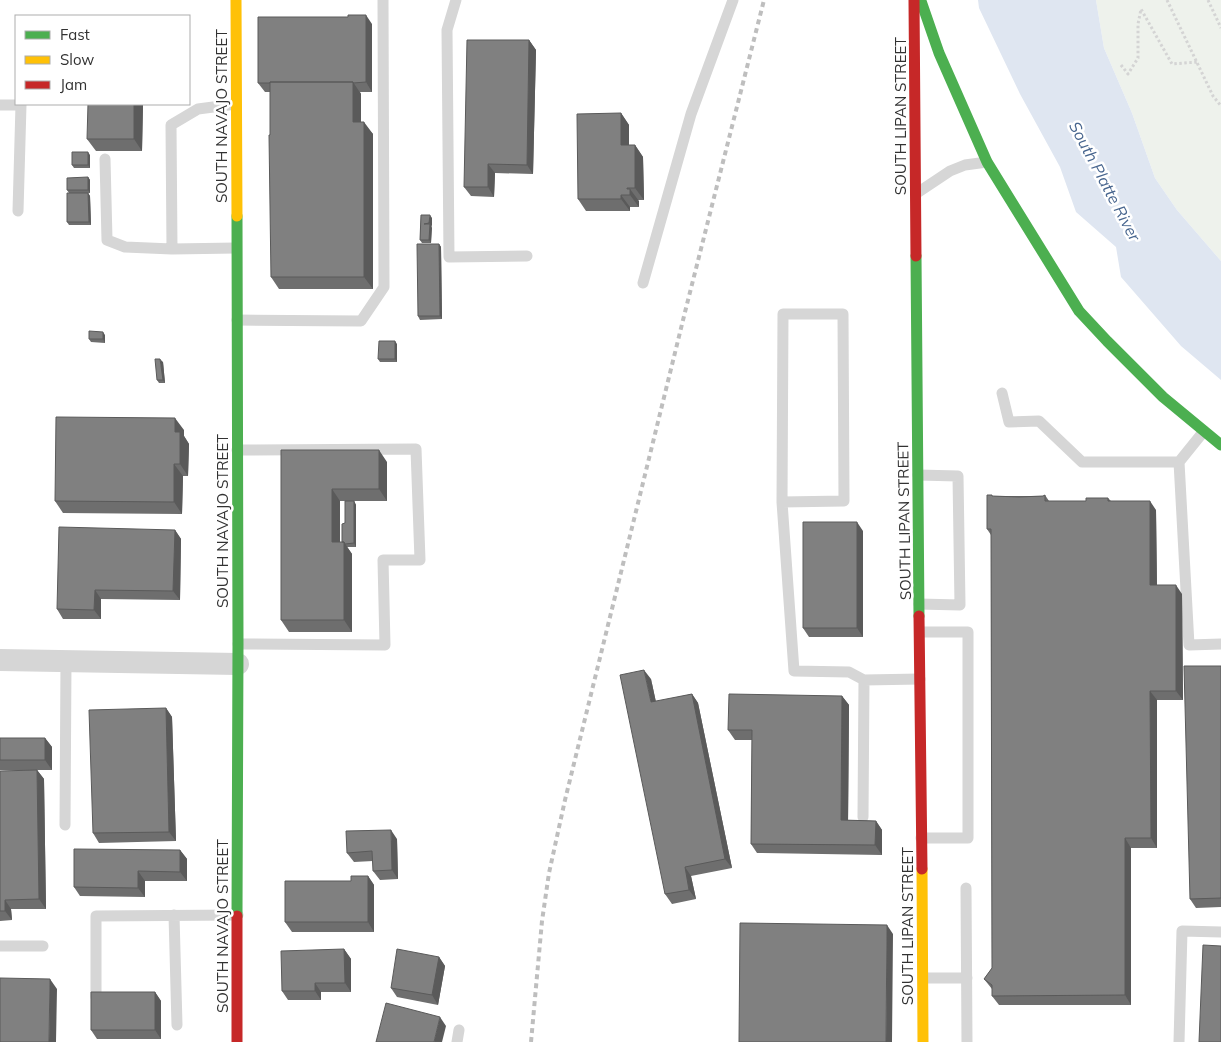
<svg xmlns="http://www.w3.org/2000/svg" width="1221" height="1042" font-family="Mulish,sans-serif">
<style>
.green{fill:#eef2ec}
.water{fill:#dfe6f1}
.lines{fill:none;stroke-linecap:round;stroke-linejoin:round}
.path{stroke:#d4d4d4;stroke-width:3;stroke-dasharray:2.5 2.5;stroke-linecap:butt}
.lane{stroke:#d6d6d6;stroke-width:11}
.street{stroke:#d6d6d6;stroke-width:22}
.fast{stroke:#4caf50;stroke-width:11}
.slow{stroke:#ffc107;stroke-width:11}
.jam{stroke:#c62828;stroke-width:11}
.rail{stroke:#bebebe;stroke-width:4;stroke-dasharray:5 4;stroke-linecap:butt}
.wall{fill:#6e6e6e}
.shaded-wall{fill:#5a5a5a}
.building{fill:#808080;stroke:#5a5a5a}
.labels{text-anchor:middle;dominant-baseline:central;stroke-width:5;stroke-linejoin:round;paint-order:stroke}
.street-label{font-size:15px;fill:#323232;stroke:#fff}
.water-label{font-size:16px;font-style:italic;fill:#47658e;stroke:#fff}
</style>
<rect width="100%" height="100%" fill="#fff"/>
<path class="green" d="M1096,0H1221V261L1177,210L1155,178L1132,113L1104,48Z"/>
<path class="water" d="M978,0H1096L1104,48L1132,113L1155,178L1177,210L1221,261V380L1181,346L1121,277L1116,247L1076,212L1060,167L1020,94L979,8Z"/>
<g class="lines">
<path class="path" d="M1167,0L1213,96L1221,106
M1208,0L1221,28
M1121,65L1128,74L1138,58V24L1141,9L1172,64L1197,62"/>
<path class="lane" d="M456,0L447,30L449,257L527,256
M0,105H21L18,211
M105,159L107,240L125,247L172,249L236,248
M917,193L950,171L965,165L987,162
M172,249L171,125L198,109L236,104
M643,283L691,114L733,0
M237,320L361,321L384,287L383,0
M1002,393L1009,422L1039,421L1082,462H1179
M1204,431L1179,462L1189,645L1221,644
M237,450L416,449L420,560H383L385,645L238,644
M918,475L958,476L960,605L919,604
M782,502L844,501L843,314H783L782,502L794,671L849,672L864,680
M920,632H968V838H921
M863,817L864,680L920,679
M65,825L66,662
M966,888L967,1042
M174,915L177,1025
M0,946H43
M923,978H967
M96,997V916L238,915
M457,1042L459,1030
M1179,1042L1182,931L1221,932"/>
<path class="street" d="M0,660L238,664"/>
<path class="fast" d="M921,1L939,53L987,162L1079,311L1107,341L1163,397L1221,445
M237,216L238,644L237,916
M916,256L919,616"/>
<path class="slow" d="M236,0L237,216
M922,869L923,1042"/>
<path class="jam" d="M914,0L916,256
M919,616L922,869
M237,1042V916"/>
<path class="rail" d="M531,1042L542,921L549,873L565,800L685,312L764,0"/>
</g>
<path class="wall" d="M372,24V92H360L361,94V122L373,134V289H279L271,277L270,92H265L258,83Z
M529,40L536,50L533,174L495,173L494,197L471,196L464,187Z
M143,104L142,151H96L87,139Z
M621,113L629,125V145H635L643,157L644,200H638L639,207H630V211H586L578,199Z
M90,155V168H74L72,165Z
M88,177L90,180V193H88L90,196L91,225H69L67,222L69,193L67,190Z
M421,215L432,218L431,243H422L420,240Z
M439,244L441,247L442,319L420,320L418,316Z
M105,335V343L91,342L89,339Z
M397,344V362H380L378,359Z
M163,362L165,383H159L157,380Z
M184,430V436L189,444L188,476H183L182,514L63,513L55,501Z
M281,450L387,462V501H340V542H342L345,523L354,501L356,505V547H347L352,554V632H289L281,620Z
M1045,495L1049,501H1086L1108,498L1111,501L1156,510L1157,585L1182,594L1183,700H1157V848H1131V1005H999L992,996V989L984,979L992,968L991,535L987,529L994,496H1043Z
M175,530L181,539L180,600L101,599V619H63L57,609Z
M863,531V637H809L803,628Z
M1221,666V907L1196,908L1190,899Z
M651,679L656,702L692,694L698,703L732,868L691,876L696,899L672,904L665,894Z
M842,696L849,705L848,820L876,821L882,830V855L757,853L751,844L752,740H735L728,730Z
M166,708L172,717L176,841L99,843L93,833Z
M0,738H45L52,747V770H0Z
M37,770L44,779L46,909H11L12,920L0,921V771Z
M397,839L398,879L380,880L373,871V861L354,862L347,853Z
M180,850L187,859V881H145V897L80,896L74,887Z
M368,876L374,885V932H292L285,922L351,881Z
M344,949L351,959V992H321V1000H288L282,991Z
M439,957L445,966L438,1005L397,997L391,988Z
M155,992L161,1001V1039H97L91,1030Z"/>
<path class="shaded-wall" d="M366,15L372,24V92L366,82Z
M529,40L536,50L533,174L527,165Z
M353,82L361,94V134L353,122Z
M134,104H143L142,151L134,139Z
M621,113L629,125V157L621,145Z
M364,122L373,134V289L364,277Z
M635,145L643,157L644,200L635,188Z
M88,152L90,155V168L88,165Z
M488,164L495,173L494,197L488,187Z
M88,177L90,180V193L88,190Z
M627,188L630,192V189L639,201V207L630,195Z
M88,193L90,196L91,225L89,222Z
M621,195L630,207V211L621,199Z
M430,215L432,218V226L429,223Z
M430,224L432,228L431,243L429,240Z
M439,244L441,247L442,319L440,316Z
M103,332L105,335V343L103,339Z
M395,341L397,344V362L395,359Z
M160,359L163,362L165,383L163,380Z
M175,418L184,430V436L189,444L188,476L180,464L175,432Z
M379,450L387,462V501L379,489Z
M174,464L183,476L182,514L174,502Z
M332,489L340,501V554L332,542Z
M354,501L356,505V547L354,543Z
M1150,501L1156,510L1157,594L1150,585Z
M857,522L863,531V637L857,628Z
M175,530L181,539L180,600L173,591Z
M344,542L352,554V632L344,620Z
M1176,585L1182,594L1183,700L1176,691Z
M95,590L101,599V619L94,610Z
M644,670L651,679L658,712L651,702Z
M1150,691L1157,700V848L1151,838Z
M692,694L698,703L732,868L725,859Z
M842,696L849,705L848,830L841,820Z
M166,708L172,717L176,841L169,832Z
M45,738L52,747V770L45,760Z
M37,770L44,779L46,909L39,899Z
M876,821L882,830V855L875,845Z
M391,830L397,839L398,879L392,870Z
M1125,838L1131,848V1005L1125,995Z
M180,850L187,859V881L180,872Z
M685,867L691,876L696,899L689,890Z
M138,871L145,881V897L138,888Z
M368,876L374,885V932L368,922Z
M5,900L11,909L12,920L5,911Z
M887,925L893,934L892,1042H886Z
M344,949L351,959V992L345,983Z
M439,957L445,966L438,1005L432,995Z
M50,979L57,989L56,1042H49Z
M315,983L321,992V1000L315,991Z
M155,992L161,1001V1039L155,1030Z
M440,1017L446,1026L442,1042H434Z"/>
<path class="building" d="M348,15H366V82L353,83V82H270V83H258V17H348Z
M467,40H529L527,165L488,164V187H464Z
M270,82H353V122H364V277H271L269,135H270Z
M88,104H134V139H87Z
M621,113V145H635V188H627V189H630V195H621V199H578L577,114Z
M72,152H88V165H72Z
M88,177V190H67V178Z
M67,193H88L89,222H67Z
M421,215H430L429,223L424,224H430L429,240H420Z
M417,244H439L440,316H418Z
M89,331L103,332V339H89Z
M379,341H395V359H378Z
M155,359H160L163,380H157Z
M56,417L175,418V432H180V464H174V502L55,501Z
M281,450H379V489H332V542H344V620H281Z
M987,495H992V496L1019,497L1043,496L1045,495V501H1086V498H1108V501H1150V585H1176V691H1150L1151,838H1125V995L992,996V985L984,979L992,968L991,529H987Z
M345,501H354V543L345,544L344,542H342V524L345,523Z
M803,522H857V628H803Z
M59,527L175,530L173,591L95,590L94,610L57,609Z
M1184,666H1221V898L1190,899Z
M644,670L651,702L692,694L725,859L685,867L689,890L665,894L620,675Z
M729,694L842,696L841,820L876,821L875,845L751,844L752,730H728Z
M166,708L169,832L93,833L89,710Z
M0,738H45V760H0Z
M37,770L39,899L5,900V911H0V771Z
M391,830L392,870L373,871L372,851L347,853L346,831Z
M74,849L180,850V872L138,871V888L74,887Z
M351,876H368V922H285V881H351Z
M740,923L887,925L886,1042H739Z
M1203,945L1221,946V1042H1199Z
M344,949L345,983H315V991H282L281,951Z
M397,949L439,957L432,995L391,988Z
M0,978L50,979L49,1042H0Z
M91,992H155V1030H91Z
M386,1003L440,1017L434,1042H376Z"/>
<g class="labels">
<g class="street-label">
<text transform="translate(221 116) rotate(-90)">SOUTH NAVAJO STREET</text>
<text transform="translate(900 116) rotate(-90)">SOUTH LIPAN STREET</text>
<text transform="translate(222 521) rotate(-90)">SOUTH NAVAJO STREET</text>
<text transform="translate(904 521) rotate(-91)">SOUTH LIPAN STREET</text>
<text transform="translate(222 926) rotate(-90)">SOUTH NAVAJO STREET</text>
<text transform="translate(907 926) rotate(-90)">SOUTH LIPAN STREET</text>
</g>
<g class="water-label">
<text transform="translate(1105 181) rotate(62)">South Platte River</text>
</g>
</g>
<rect x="15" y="15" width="175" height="90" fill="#ffffff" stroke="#adadad"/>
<rect x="25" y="31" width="25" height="8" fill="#4caf50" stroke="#adadad"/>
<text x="60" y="40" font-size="15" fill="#323232">Fast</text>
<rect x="25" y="56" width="25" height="8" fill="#ffc107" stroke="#adadad"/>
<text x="60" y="65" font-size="15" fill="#323232">Slow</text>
<rect x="25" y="81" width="25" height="8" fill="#c62828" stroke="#adadad"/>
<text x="60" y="90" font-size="15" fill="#323232">Jam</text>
</svg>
